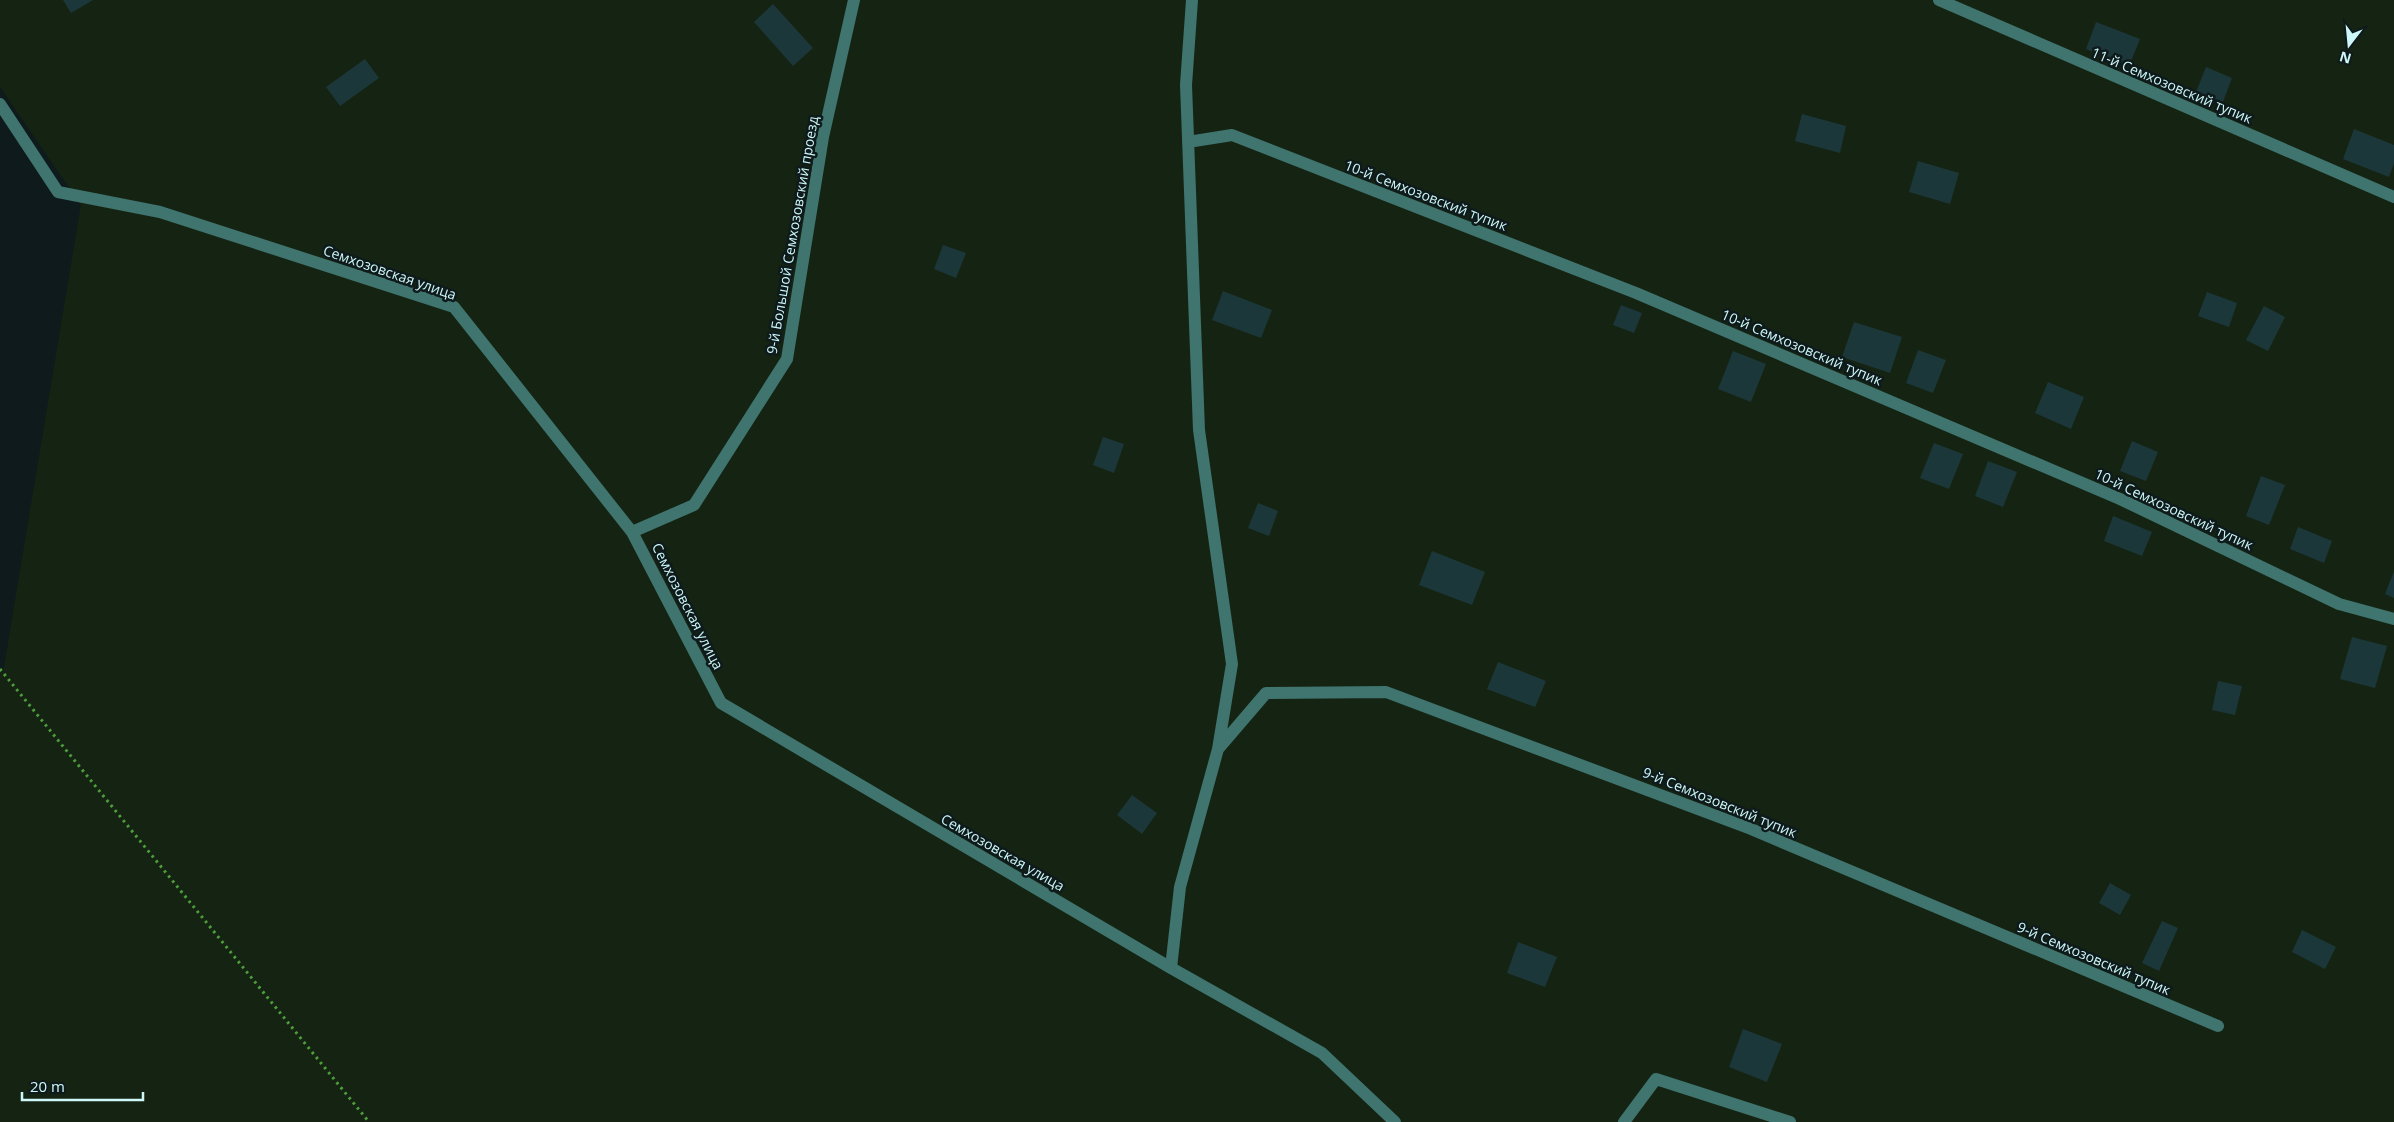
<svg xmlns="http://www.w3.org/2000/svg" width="2394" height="1122" font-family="'Open Sans',sans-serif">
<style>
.green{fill:#152412}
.building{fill:#1c3739}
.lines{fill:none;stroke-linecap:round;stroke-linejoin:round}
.path{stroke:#4f9e3c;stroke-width:3;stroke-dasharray:2.5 4;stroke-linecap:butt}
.minor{stroke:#3f746f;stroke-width:12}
.labels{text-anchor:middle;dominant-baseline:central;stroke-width:5;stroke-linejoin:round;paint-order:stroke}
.street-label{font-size:14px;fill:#cef8f8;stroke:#0e1a1b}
</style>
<rect width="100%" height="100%" fill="#0e1a1b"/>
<path class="green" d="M0,0H2394V1122H0V669L3,673L81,205L0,87Z"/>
<path class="building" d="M63,0H93L71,13Z
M773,4L813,48L793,66L754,22Z
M2096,22L2140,39L2129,66L2086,49Z
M365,59L379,78L340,106L326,87Z
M2206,67L2232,78L2223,102L2196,92Z
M1802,114L1846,126L1840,153L1795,141Z
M2354,129L2394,145V163L2389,177L2343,159Z
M1918,161L1959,173L1950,204L1909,192Z
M943,245L966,253L956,278L934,269Z
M1223,291L1272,310L1261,338L1212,320Z
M2207,292L2237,303L2229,327L2198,316Z
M1621,305L1642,313L1634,333L1613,325Z
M2264,306L2285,317L2268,351L2246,340Z
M1854,322L1902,337L1890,373L1842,357Z
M1918,350L1946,360L1933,393L1906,383Z
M1733,351L1766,364L1751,402L1718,389Z
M2048,382L2084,397L2071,429L2035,413Z
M1103,437L1124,444L1114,473L1093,465Z
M2132,441L2158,452L2146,481L2120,471Z
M1934,443L1963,454L1949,489L1920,478Z
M1988,461L2017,472L2003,507L1975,496Z
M2261,476L2285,485L2269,525L2246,516Z
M1258,503L1278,511L1269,536L1248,528Z
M2113,516L2152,532L2142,556L2104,541Z
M2298,527L2332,541L2324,563L2290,549Z
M1432,551L1485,572L1472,605L1419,585Z
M2394,571V598L2385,594Z
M2352,637L2387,646L2375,688L2340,679Z
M1498,662L1546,681L1535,707L1487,689Z
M2218,681L2242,686L2235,715L2212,710Z
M1132,795L1157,813L1142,834L1117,815Z
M2110,883L2131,895L2120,915L2099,903Z
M2162,921L2178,928L2159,971L2142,963Z
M2302,930L2336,947L2325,969L2292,952Z
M1518,942L1557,957L1545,987L1507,973Z
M1743,1029L1782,1044L1767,1082L1729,1067Z"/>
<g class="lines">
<path class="path" d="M0,669L369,1122"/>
<path class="minor" d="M1939,0L2394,197
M0,104L58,192L160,212L454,307L632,532L721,703L1171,968L1322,1053L1395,1122
M1188,142L1232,135L1636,293L2120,499L2339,604L2394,619
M632,532L694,505L787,359L823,137L854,0
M1218,749L1266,693L1386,692L1751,829L2218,1026
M1171,968L1180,887L1218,749L1232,664L1199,430L1186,85L1192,0
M1624,1122L1656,1079L1790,1122"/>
</g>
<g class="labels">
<g class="street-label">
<text transform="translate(2172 85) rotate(23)">11-й Семхозовский тупик</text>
<text transform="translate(1426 195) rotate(21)">10-й Семхозовский тупик</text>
<text transform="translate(792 235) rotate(-80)">9-й Большой Семхозовский проезд</text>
<text transform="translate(390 272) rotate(19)">Семхозовская улица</text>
<text transform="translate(1802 347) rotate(23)">10-й Семхозовский тупик</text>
<text transform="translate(2174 509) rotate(25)">10-й Семхозовский тупик</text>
<text transform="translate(688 606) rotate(63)">Семхозовская улица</text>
<text transform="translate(1720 802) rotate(22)">9-й Семхозовский тупик</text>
<text transform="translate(1003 852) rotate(30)">Семхозовская улица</text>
<text transform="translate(2094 958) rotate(23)">9-й Семхозовский тупик</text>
</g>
</g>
<g transform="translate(2349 45) rotate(196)" stroke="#0e1a1b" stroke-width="4" paint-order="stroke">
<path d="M0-4L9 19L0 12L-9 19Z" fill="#cef8f8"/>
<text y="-8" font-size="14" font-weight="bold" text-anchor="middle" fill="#cef8f8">N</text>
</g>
<path d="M22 1092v8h121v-8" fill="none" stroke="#cef8f8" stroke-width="2.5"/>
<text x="30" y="1092" font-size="15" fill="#cef8f8" stroke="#0e1a1b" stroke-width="4" paint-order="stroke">20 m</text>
</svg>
